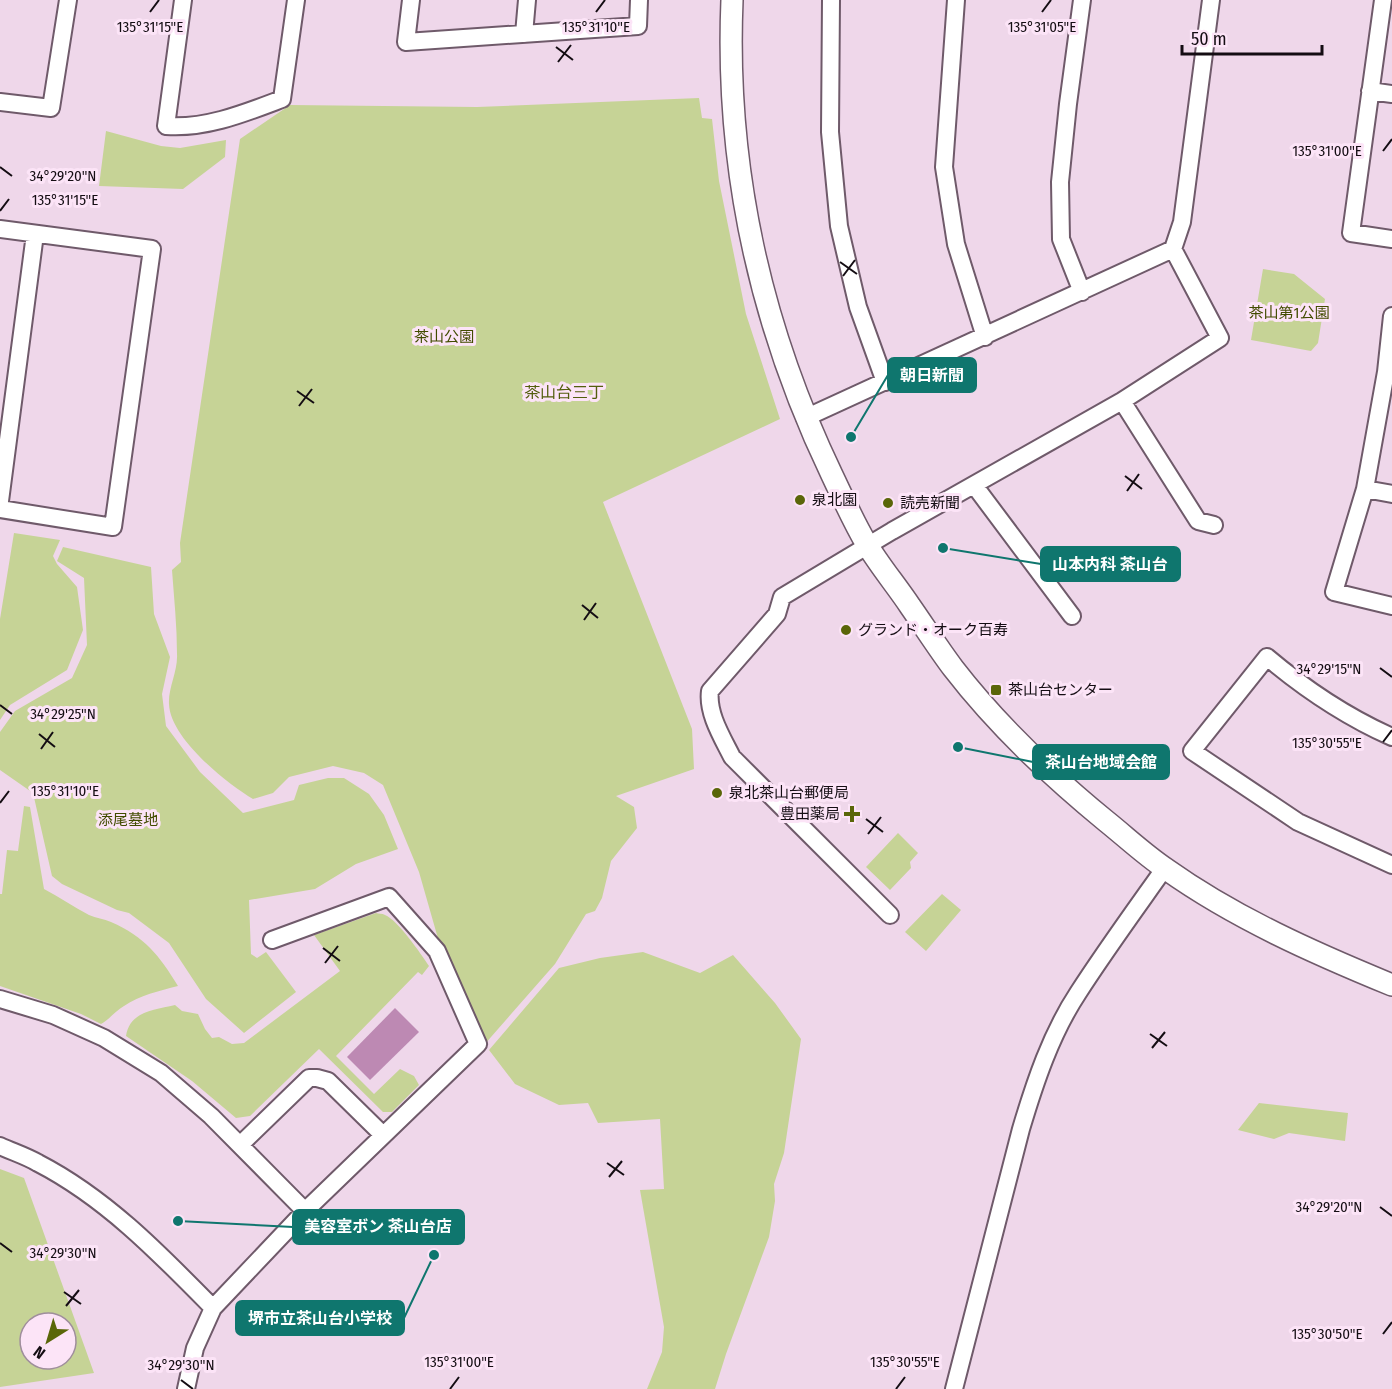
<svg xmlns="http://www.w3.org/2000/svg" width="1392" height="1389" font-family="'Fira Sans Condensed','Noto Sans JP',sans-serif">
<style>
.green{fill:#c6d396;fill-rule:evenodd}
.water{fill:#bd89b3}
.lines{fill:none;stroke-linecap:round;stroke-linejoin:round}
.minor-casing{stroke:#6f5a6a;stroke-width:20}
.tertiary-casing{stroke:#6f5a6a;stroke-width:24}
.minor{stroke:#fff;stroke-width:16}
.tertiary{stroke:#fff;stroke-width:21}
.ticks{fill:none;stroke:#140d13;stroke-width:2}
.poi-dot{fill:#5a6609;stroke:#fce4f7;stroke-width:2}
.labels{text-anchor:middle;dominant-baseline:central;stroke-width:6;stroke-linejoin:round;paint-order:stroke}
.park-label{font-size:15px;fill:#424c00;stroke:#fce4f7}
.poi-label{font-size:15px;fill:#140d13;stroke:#fce4f7;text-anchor:start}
.neighbourhood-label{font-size:16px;fill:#535e0d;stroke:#fce4f7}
.ticks-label{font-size:15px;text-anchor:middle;fill:#140d13;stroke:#fce4f7;stroke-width:6;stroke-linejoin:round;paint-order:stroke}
.leader{fill:none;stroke:#0f766e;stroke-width:2}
.callout-dot{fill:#0f766e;stroke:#fce4f7;stroke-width:2}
.callout{fill:#0f766e;stroke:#0f766e;stroke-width:2}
.callout-label{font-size:16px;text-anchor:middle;font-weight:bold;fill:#fff}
</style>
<rect width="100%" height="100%" fill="#efd7ea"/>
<path class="green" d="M699,98L702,118L712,119L719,181L746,314L780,419L603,502L692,729L694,769L616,796L634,807L637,828L611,861L602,898L595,911L586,914L555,964L484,1045L441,949L419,872L383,785L364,773L333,766L289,777L273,793L253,799C226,783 170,738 169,704C168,688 178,671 177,654C177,626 174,598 172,570L181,562L180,543L240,139L290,105L477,107Z
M106,131L161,146L180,148L226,140L225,157L183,189L99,186Z
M1263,269L1294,274L1325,299L1318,343L1311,351L1251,340Z
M14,533L60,540L53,556L57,564L77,587L83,630L67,670L10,705L0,720V619Z
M63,547L151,567L154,614L170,657L162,694L166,726L200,772L243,813L294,800L299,785L328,778H344L369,794L384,815L398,849L356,864L315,889L249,900L251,954L257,958L266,952L296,992L244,1033L206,999L169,943L129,913L117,910L62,884L52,876L33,793L0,770V732L15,711L72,678L87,645L84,578L57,561Z
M24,806L30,807L44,889C59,897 74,907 89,915C96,918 104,919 111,922C145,937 159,955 178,986C159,991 140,995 124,1006C115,1011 110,1019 101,1024L81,1014L0,986V894H2L7,850L18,851Z
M898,833L918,853L910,862L911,868L890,890L866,867Z
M942,894L961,910L926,951L905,932Z
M376,913C379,914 382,913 385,915C398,920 421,954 429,966L422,975L418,972L336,1056L374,1094L400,1069L414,1076L419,1085L392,1112H383L319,1049L250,1116L236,1118L192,1081L126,1036C130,1011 154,1010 175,1005L182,1011L198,1014L205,1029L212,1038L219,1037L232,1044L244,1043L340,971L314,935Z
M643,952L700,973L733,955L775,1003L801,1039L784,1153L774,1184L775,1201L769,1237L726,1354L715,1389H647L662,1352L664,1327L640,1190L664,1189L660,1119L598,1123L588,1103L559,1105L515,1084L489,1050L559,968L600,958Z
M1259,1103L1348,1113L1345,1141L1289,1133L1274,1139L1238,1130Z
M0,1169L24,1178L94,1373L0,1387ZM30,1323H66V1359H30Z"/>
<path class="water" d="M395,1008L419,1032L370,1080L347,1057Z"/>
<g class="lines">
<g class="minor-casing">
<path id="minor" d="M183,0L166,126C206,129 245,113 282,99L296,0
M411,0L406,42L638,26L639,0
M831,0L830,132L839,226L858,307L885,382
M956,0L944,167L956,244L985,337
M1082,0L1068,104L1060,182L1061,239L1082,292
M1383,0L1351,233L1392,239
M524,34L527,0
M1370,91L1392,94
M0,102L51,108L68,0
M0,229L152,249L113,527L0,509
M1392,316L1386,372L1365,489L1334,592L1392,606
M1122,401L1198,521L1214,525
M805,418L1173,249L1182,222L1211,0
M974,485L1072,616
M1365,489L1392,494
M0,501L35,234
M1392,737C1347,717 1305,689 1267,657L1192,751L1298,822L1392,865
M890,915L732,757C722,737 707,713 710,691L777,614L782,597L892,531L1122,401L1220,338L1173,249
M0,999L53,1015L104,1038L161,1073L211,1116L305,1211
M240,1145L309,1078H317L328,1081L383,1135
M0,1146C13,1152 26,1156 38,1163C106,1198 160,1254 213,1308
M186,1389L195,1348L213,1308L305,1211L478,1044L437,951L389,897L272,940
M954,1389L1021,1129C1035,1082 1051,1034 1078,993C1105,951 1135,910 1164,869"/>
</g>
<g class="tertiary-casing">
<path id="tertiary" d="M732,0C725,166 760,325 832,475C843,498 853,521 866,543C879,565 896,585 910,606C924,626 938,648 953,668C997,725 1051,776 1106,821C1126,837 1145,855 1166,869C1235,918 1314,953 1392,985"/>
</g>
<use href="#minor" class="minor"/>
<use href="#tertiary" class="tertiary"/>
</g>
<path class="ticks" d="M150,12L159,0M596,12L605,0M1042,12L1051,0M556,47L573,60M558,62L571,45M1383,151L1392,139M0,167L12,176M0,211L9,199M840,262L857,274M843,276L855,260M297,391L314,403M299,406L312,389M1125,476L1142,489M1127,491L1139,474M582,605L598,618M584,620L596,603M1380,668L1392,677M0,705L12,714M39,734L55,747M1383,742L1392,730M41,749L53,732M0,803L9,791M866,819L883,832M868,834L881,817M323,948L340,961M325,963L338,946M1150,1034L1167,1046M1152,1048L1165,1032M607,1163L624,1175M609,1177L622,1161M1380,1207L1392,1216M0,1243L12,1252M64,1292L81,1304M66,1306L79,1290M1383,1334L1392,1322M181,1380L193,1389M450,1389L459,1377M896,1389L905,1377"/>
<g class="poi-dot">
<circle cx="800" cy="500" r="6"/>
<circle cx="888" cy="503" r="6"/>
<circle cx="846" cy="630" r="6"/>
<rect x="990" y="684" width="12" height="12" rx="3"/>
<circle cx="717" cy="793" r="6"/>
<path d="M849 805h6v6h6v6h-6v6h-6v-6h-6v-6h6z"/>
</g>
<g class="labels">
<g class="park-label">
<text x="1289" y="313">茶山第1公園</text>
<text x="444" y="337">茶山公園</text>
<text x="128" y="820">添尾墓地</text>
</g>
<g class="poi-label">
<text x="812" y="500">泉北園</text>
<text x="900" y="503">読売新聞</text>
<text x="858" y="630">グランド・オーク百寿</text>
<text x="1008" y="690">茶山台センター</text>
<text x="729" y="793">泉北茶山台郵便局</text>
<text x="840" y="814" text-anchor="end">豊田薬局</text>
</g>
<g class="neighbourhood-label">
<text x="564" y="392">茶山台三丁</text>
</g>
</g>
<g class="ticks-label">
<text x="150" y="32">135°31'15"E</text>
<text x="596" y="32">135°31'10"E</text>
<text x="1042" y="32">135°31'05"E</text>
<text x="1327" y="156">135°31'00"E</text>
<text x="63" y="181">34°29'20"N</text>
<text x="65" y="205">135°31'15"E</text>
<text x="1329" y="674">34°29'15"N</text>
<text x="63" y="719">34°29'25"N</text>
<text x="1327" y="748">135°30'55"E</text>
<text x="65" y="796">135°31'10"E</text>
<text x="1329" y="1212">34°29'20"N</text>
<text x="63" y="1258">34°29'30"N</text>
<text x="1327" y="1339">135°30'50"E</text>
<text x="459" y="1367">135°31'00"E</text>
<text x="905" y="1367">135°30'55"E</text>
<text x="181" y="1370">34°29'30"N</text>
</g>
<path class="leader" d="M851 437L888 375M943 548L1041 564M958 747L1033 762M178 1221L293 1227M434 1255L404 1318"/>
<g class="callout-dot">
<circle cx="851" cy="437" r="6"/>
<circle cx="943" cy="548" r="6"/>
<circle cx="958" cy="747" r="6"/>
<circle cx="178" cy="1221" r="6"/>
<circle cx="434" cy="1255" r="6"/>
</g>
<g class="callout">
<rect x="888" y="358" width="88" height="34" rx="6"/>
<rect x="1041" y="547" width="139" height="34" rx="6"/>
<rect x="1033" y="745" width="136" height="34" rx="6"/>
<rect x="293" y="1210" width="171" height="34" rx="6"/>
<rect x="236" y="1301" width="168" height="34" rx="6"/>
</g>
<g class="callout-label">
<text x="932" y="381">朝日新聞</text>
<text x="1110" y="570">山本内科 茶山台</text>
<text x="1101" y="768">茶山台地域会館</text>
<text x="378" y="1232">美容室ボン 茶山台店</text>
<text x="320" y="1324">堺市立茶山台小学校</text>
</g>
<g transform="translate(48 1341) rotate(217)"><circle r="28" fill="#fce4f7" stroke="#9f8e9c" stroke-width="1.5"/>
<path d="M0-4.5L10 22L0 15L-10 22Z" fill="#5a6609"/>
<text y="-9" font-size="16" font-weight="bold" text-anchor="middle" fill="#140d13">N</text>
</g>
<path d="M1182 45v9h140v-9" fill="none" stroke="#140d13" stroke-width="3"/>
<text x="1191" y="45" font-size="18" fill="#140d13" stroke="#fce4f7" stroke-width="4.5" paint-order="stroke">50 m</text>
</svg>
